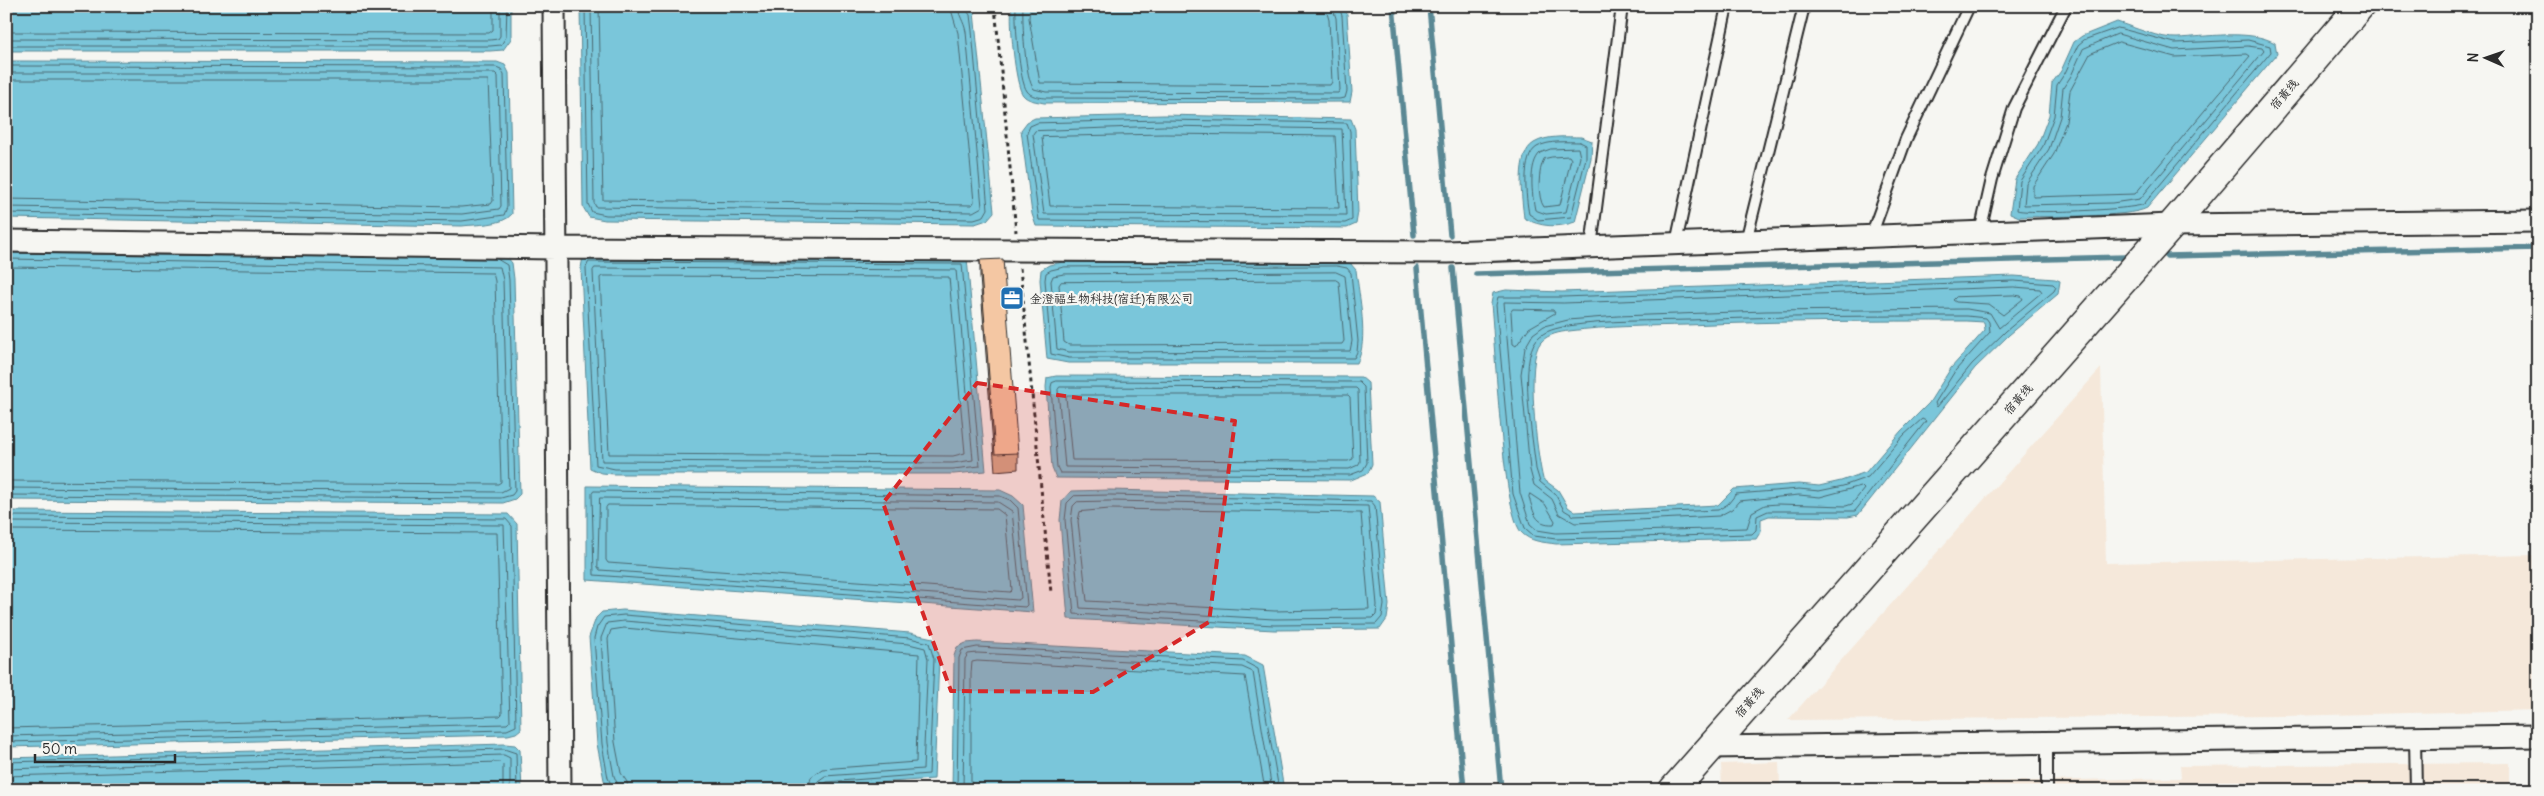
<svg xmlns="http://www.w3.org/2000/svg" width="2544" height="796" font-family="Delius,'LXGW WenKai TC',sans-serif">
<style>
.built{fill:#f5e8da}
.water{fill:#7ac6da;stroke:#5a8894;fill-rule:evenodd}
.lines{fill:none;stroke-linecap:round;stroke-linejoin:round}
.shore{stroke:#4b6971;stroke-width:1}
.stream{stroke:#5a8894;stroke-width:5.5}
.lane-casing{stroke:#2b2b2b;stroke-width:14}
.street-casing{stroke:#2b2b2b;stroke-width:25}
.secondary-casing{stroke:#2b2b2b;stroke-width:31}
.path{stroke:#2b2b2b;stroke-width:3;stroke-dasharray:4 4;stroke-linecap:butt}
.lane{stroke:#f6f6f2;stroke-width:10}
.street{stroke:#f6f6f2;stroke-width:21}
.secondary{stroke:#f6f6f2;stroke-width:28}
.wall{fill:#d2ab8c;stroke:#2b2b2b}
.building{fill:#f4c7a3;stroke:#2b2b2b}
.marked{fill:#d62828;fill-opacity:0.2;stroke:#d62828;stroke-width:4;stroke-dasharray:10 6;stroke-linejoin:round}
.labels{text-anchor:middle;dominant-baseline:central;stroke-width:4.5;stroke-linejoin:round;paint-order:stroke}
.street-label{font-size:12px;fill:#2b2b2b;stroke:#f6f6f2}
.poi-label{font-size:12px;fill:#2b2b2b;stroke:#f6f6f2;text-anchor:start}
</style>
<rect width="100%" height="100%" fill="#f6f6f2"/>
<filter id="ink" filterUnits="userSpaceOnUse"><feTurbulence type="fractalNoise" baseFrequency=".02" numOctaves="2"/><feDisplacementMap in="SourceGraphic" scale="10" xChannelSelector="R" yChannelSelector="G"/><feConvolveMatrix kernelMatrix="1 2 1 2 8 2 1 2 1" color-interpolation-filters="sRGB"/></filter>
<g filter="url(#ink)">
<path class="built" d="M2101,368L2106,563L2538,555V710L2284,716L1788,720Z
M1779,762L1780,786L2181,778L2180,766L2510,763V790H1722L1721,764Z"/>
<path class="water" d="M6,6H511V39L503,50L490,51H6Z
M580,6H966L974,12L994,212L987,220L975,224L605,220L589,217L583,207Z
M1012,6H1343L1347,14L1352,92L1350,102L1044,103C1036,101 1028,101 1023,95C1015,86 1009,19 1012,6Z
M2117,22C2133,27 2161,39 2177,38C2204,37 2251,29 2275,43L2277,54L2147,208C2129,218 2044,216 2019,217L2010,213L2015,179L2038,144L2049,115L2052,83L2061,71L2074,42L2082,36Z
M6,61L497,62L505,65L509,73L512,214C502,226 477,224 462,226L6,218Z
M1164,115L1351,119L1355,129L1358,212L1356,224L1347,228L1036,226L1032,214L1021,130L1027,122L1035,118Z
M1581,137L1592,141L1591,158L1575,222C1558,228 1540,227 1524,218C1522,199 1515,154 1534,143C1547,135 1567,137 1581,137Z
M6,248L507,257L512,263L514,279L520,494L515,499L503,503L6,500Z
M583,257L967,258L986,471L954,474H615L601,473L590,468L581,268Z
M1338,261L1350,263L1356,270C1359,296 1369,340 1357,363H1068L1047,359L1040,280L1041,270L1049,265L1063,262Z
M2014,276L2055,279L2060,281L2058,294L2009,335L1975,368L1858,515L1848,517L1769,516L1761,519V531L1756,539L1556,544C1543,542 1530,542 1521,532C1502,509 1495,343 1491,304L1493,293L1506,290L1562,292ZM1967,321L1984,322L1985,330L1951,368L1929,403L1901,431L1866,472L1841,481L1819,486L1799,484L1734,489L1718,505L1575,512L1568,507L1558,490L1543,479C1537,455 1525,359 1541,342C1548,334 1560,332 1569,331C1608,326 1648,326 1687,325C1780,321 1873,321 1967,321Z
M1056,376L1361,377L1368,383L1372,464L1368,473L1351,480L1056,478L1052,468L1046,387L1047,378Z
M587,486L1000,490L1013,496L1023,505L1033,612L587,580Z
M1109,490L1373,496L1380,502L1389,605L1387,619L1380,629L1274,630L1068,619L1060,520L1062,501L1071,491Z
M6,511L508,514L517,524L521,729L516,733L508,735L6,747Z
M623,610L910,633L933,638L939,658L934,779L774,790H613L607,787L604,780L597,744L589,637L596,618L602,612Z
M977,642L1245,656L1263,665L1284,790H952L954,656L957,647L966,643Z
M505,744L515,745L520,750L522,790H6V758Z"/>
<g class="lines">
<path class="shore" d="M585,6L588,204L592,212L606,215L974,219L984,216L988,209L972,31L970,15L964,6
M591,6L594,203L596,207L973,212L982,207L966,32C964,21 958,15 958,6
M599,6L603,200L972,205L974,202L958,33L950,6
M1016,6C1015,21 1019,81 1027,91C1031,97 1039,97 1045,98L1339,99L1345,98L1347,91L1342,16L1339,6
M1023,6C1022,20 1025,80 1034,89L1046,92L1338,93L1340,90L1336,18L1332,6
M1030,6L1029,18L1040,83L1330,85L1332,82L1329,20L1325,6
M2118,28L2175,43L2248,40L2270,46L2271,52L2144,204C2134,210 2027,214 2017,210L2020,181L2043,146L2054,116L2057,85L2065,73L2078,45L2084,40Z
M6,32L489,33L493,30V6
M2118,34L2174,50L2248,46L2262,48L2264,51L2140,199L2112,203L2024,205L2026,184L2049,149L2060,117L2063,88L2071,76L2083,49Z
M6,39L490,40L498,39L500,36V6
M2119,42L2175,57L2247,54L2250,56L2135,194L2033,197V186L2054,154L2066,122L2070,91L2090,54Z
M6,46H490L501,45L506,37L507,6
M6,66L496,67L501,69L504,74L507,207L504,215L462,221L6,213
M6,73H495L498,76L501,206L499,209L462,214L6,207
M6,80H488L493,201L491,204L461,207L6,199
M1164,120L1347,123L1350,131L1352,220L1345,223L1039,220L1027,133L1030,126L1037,123Z
M1164,126L1342,129L1346,215L1044,214L1033,134L1035,131Z
M1164,134L1335,136L1339,208L1050,206L1042,137Z
M1580,142L1586,145V158L1571,217L1538,220L1529,214C1526,199 1521,156 1537,147C1549,140 1567,142 1580,142Z
M1551,149L1578,148L1580,157L1566,212L1546,214L1535,210C1532,195 1528,164 1540,153Z
M1552,157L1569,156L1571,159L1560,205L1544,207C1537,198 1538,169 1544,159Z
M7,253L230,256
M6,259L500,267L503,280L509,488L501,492L6,488
M589,262L962,264L980,466L953,469H615L596,465L586,268Z
M1337,266L1347,268L1351,273L1358,341L1357,352L1354,358H1069L1051,354L1045,280L1046,273L1051,270L1064,267Z
M6,267L493,273L495,281L501,482L498,484L6,481
M595,268L956,270L973,460L953,463L602,461L593,271Z
M1336,272L1345,276L1352,341L1350,351L1069,352L1057,349L1051,281L1053,276L1064,274Z
M603,276L949,277L965,453L953,456L609,454L600,278Z
M1336,280L1339,282L1344,341L1342,344L1069,345L1064,342L1059,285L1061,282Z
M2014,281L2053,284L2056,287L2054,291L2006,331L1972,364L1937,407L1935,403L1955,371L1990,332L1989,322L1986,318L1967,316C1874,316 1782,316 1690,320C1650,321 1608,320 1568,326C1558,328 1545,330 1537,339C1518,361 1533,439 1536,469L1540,482L1555,494L1564,510L1574,516L1718,510L1728,504L1736,494L1799,489L1819,491L1843,486L1868,477L1904,435L1922,419L1926,421L1855,511H1768L1757,516L1756,530L1752,534L1556,539L1534,536L1525,528L1513,494L1496,305L1498,297H1562Z
M2014,287L2040,289L2042,292L1999,328L1990,313L1967,309L1766,311L1618,316L1568,320L1544,326L1533,334L1525,348L1521,374L1530,470L1534,485L1552,499L1559,514L1575,523L1719,516L1732,509L1739,501L1799,495L1820,497L1861,486L1864,489L1852,504L1846,506L1778,504L1765,505L1752,512L1747,528L1556,533L1537,530L1530,524L1520,493L1504,302L1563,303Z
M2014,295L2021,296L2023,299L2003,315L1988,304L1956,302L1953,300L1956,297Z
M1513,309L1553,310L1555,313L1529,328L1516,346L1513,344L1511,312Z
M1057,381L1359,382L1364,387L1367,463L1363,470L1350,475L1060,473L1057,467L1051,387L1052,383Z
M1060,387L1356,388L1358,390L1360,462L1358,465L1349,469L1065,467L1058,390Z
M1068,395H1348L1350,397L1353,459L1348,461L1072,460L1066,397Z
M594,491L1000,496L1010,500L1018,508L1027,605L1025,607L594,575L592,494Z
M1530,494L1545,504L1555,521L1554,524C1535,525 1534,513 1529,497Z
M6,495L501,498L512,495L515,491L509,280L507,265L497,259
M1110,495L1371,501L1375,506L1384,605L1382,617L1376,624L1274,625L1074,614L1065,520L1067,503L1074,496Z
M600,498L998,502L1012,511L1021,598L1018,600L600,570L598,567Z
M1110,501L1368,506L1377,605L1376,615L1373,618L1274,619L1080,608L1071,520L1073,506L1077,502Z
M608,505L997,509L1005,515L1012,590L1010,592L608,563L606,560V508Z
M1110,509L1361,513L1369,609L1275,611L1087,601L1078,521L1080,512Z
M6,516L506,519L512,526L516,726L507,730L6,742
M6,522L504,525L510,721L507,724L6,736
M6,530L497,533L502,714L500,716L6,728
M6,762L504,749L516,753L517,790
M6,769L504,755L510,758V790
M6,776L500,762L503,765V790
M614,790L608,778L602,744L594,638L597,627L604,617L624,615L910,638L929,643L934,659L929,774L827,782L823,785L822,790
M620,790L614,776L608,743L601,638L607,623L624,621L909,644L925,648L928,659L923,769L825,776L818,781L815,790
M628,790L627,782L621,773L615,742L608,639L611,630L624,628L919,654L916,762L822,769L811,777L808,790
M957,790L959,658L962,650L977,647L1243,661L1258,669L1279,790
M963,790L965,659L968,654L977,653L1242,667L1253,672L1272,790
M971,790V673L972,662L977,661L1245,676L1265,790"/>
<path class="stream" d="M1393,6L1414,235
M1429,6L1450,235
M2167,256L2538,248
M1417,268L1464,790
M1453,268L1501,790
M1476,274L2126,257"/>
<g class="lane-casing">
<path id="lane" d="M1980,232L1992,179L2014,108L2066,6
M1871,236L1906,139L1969,6
M1746,241L1804,6
M1676,243L1727,6
M1591,247L1622,6
M2415,738L2416,790
M2047,790V744"/>
</g>
<g class="street-casing">
<path id="street" d="M554,6L560,790
M6,241L555,248L1448,252L2172,225L2538,221
M1709,747L2538,736"/>
</g>
<g class="secondary-casing">
<path id="secondary" d="M1673,790L2172,225L2360,6"/>
</g>
<path class="path" d="M995,6L1016,232
M1020,268L1051,593"/>
<use href="#lane" class="lane"/>
<use href="#street" class="street"/>
<use href="#secondary" class="secondary"/>
</g>
<path class="wall" d="M980,260L1018,453V469L995,471L980,277Z"/>
<path class="building" d="M1003,259L1018,453L995,454L980,260Z"/>
</g>
<path class="marked" d="M977,383L1235,421L1209,622L1093,692L951,691L883,503Z"/>
<defs>
<g id="office-square" transform="scale(1.25)"><rect x="-9" y="-9" width="18" height="18" rx="4" fill="#1f6fb2" stroke="#f6f6f2"/><path d="M-6-3h4V-5.5h4V-3h4V5H-6ZM-1-4.5V-3h2v-1.5ZM-6 0V1H6V0Z" fill="#fff"/></g>
</defs>
<g fill-rule="evenodd">
<use href="#office-square" x="1012" y="298"/>
</g>
<g class="labels">
<g class="street-label">
<text transform="translate(2284 94) rotate(-49)">宿黄线</text>
<text transform="translate(2018 399) rotate(-48)">宿黄线</text>
<text transform="translate(1749 702) rotate(-48)">宿黄线</text>
</g>
<g class="poi-label">
<text x="1030" y="298">金澄福生物科技(宿迁)有限公司</text>
</g>
</g>
<rect width="2544" height="796" fill="none" stroke="#f6f6f2" stroke-width="25"/>
<rect x="12" y="12" width="2519" height="771" fill="none" stroke="#2b2b2b" stroke-width="2" filter="url(#ink)"/>
<g transform="translate(2486 58) rotate(272)" stroke="#f6f6f2" stroke-width="4" paint-order="stroke">
<path d="M0-4L9 19L0 12L-9 19Z" fill="#2b2b2b"/>
<text y="-8" font-size="14" font-weight="bold" text-anchor="middle" fill="#2b2b2b">N</text>
</g>
<path d="M35 754v8h140v-8" fill="none" stroke="#2b2b2b" stroke-width="2.5"/>
<text x="42" y="754" font-size="15" fill="#2b2b2b" stroke="#f6f6f2" stroke-width="4" paint-order="stroke">50 m</text>
</svg>
